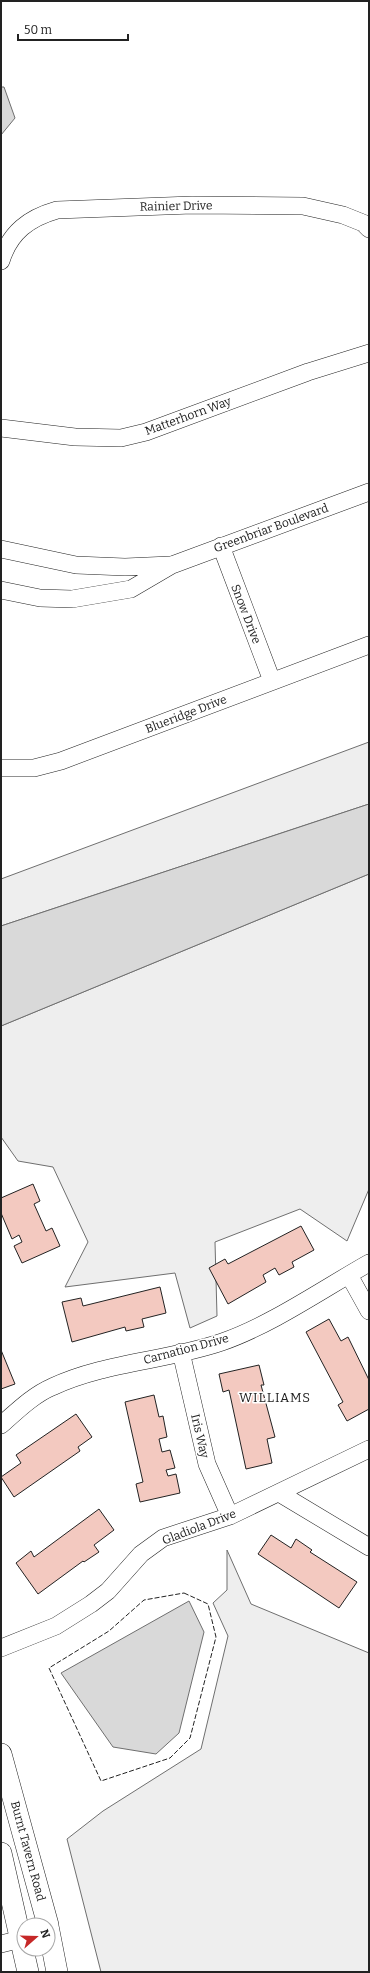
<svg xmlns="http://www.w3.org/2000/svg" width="370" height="1973" font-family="Bitter,serif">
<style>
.green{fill:#eee;stroke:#6f6f6f}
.water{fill:#d9d9d9;stroke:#6f6f6f}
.building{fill:#f3c9c0;stroke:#222}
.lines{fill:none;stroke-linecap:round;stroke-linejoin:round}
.minor-casing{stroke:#222;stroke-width:18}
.major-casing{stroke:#222;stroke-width:22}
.minor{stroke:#fff;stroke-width:17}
.major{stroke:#fff;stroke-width:21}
.fence{stroke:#222;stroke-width:1;stroke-dasharray:5 2;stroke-linecap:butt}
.labels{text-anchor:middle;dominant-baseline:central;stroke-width:3;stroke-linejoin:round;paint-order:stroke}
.street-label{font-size:12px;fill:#222;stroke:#fff}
.neighbourhood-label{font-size:13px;letter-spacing:1px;fill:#222;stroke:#fff}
</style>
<rect width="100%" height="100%" fill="#fff"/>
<path class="green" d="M369,742V804L1,926V879Z
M369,874V1189L347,1241L300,1209L215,1242L217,1316L190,1328L175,1273L65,1287L88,1242L53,1167L18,1161L1,1137V1026Z
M227,1550L251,1604L369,1653V1972H101L67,1839L103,1811L201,1749L228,1636L213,1603L227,1590Z"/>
<path class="water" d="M1,87H4L15,118L1,135Z
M369,804V874L1,1026V926Z
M189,1601L204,1632L179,1733L156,1754L113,1747L61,1673Z"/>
<path class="building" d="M33,1184L40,1201L34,1204L46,1231L52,1228L60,1246L22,1263L14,1246L22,1242L19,1235L12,1239L1,1213V1198Z
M301,1226L314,1250L292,1262L294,1267L279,1275L275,1268L263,1275L266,1282L228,1304L209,1268L225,1259L228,1264Z
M160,1287L166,1313L142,1319L144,1327L126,1331L125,1327L72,1342L62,1302L81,1298L83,1306Z
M329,1319L341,1341L348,1337L369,1380V1409L347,1421L338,1405L343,1402L306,1332Z
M1,1350L15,1384L1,1389Z
M259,1365L264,1385H261L275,1437L267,1439L272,1463L246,1469L229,1390L223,1392L219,1374Z
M154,1395L159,1417L163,1416L167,1437L159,1439L162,1452L170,1450L175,1468L166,1470L168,1476L176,1474L180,1493L140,1502L136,1484L143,1482L125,1402Z
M76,1414L92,1437L78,1447L80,1451L14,1497L1,1477L21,1463L16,1455Z
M99,1509L114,1530L94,1545L99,1552L84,1562L83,1561L38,1594L16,1563L31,1551L34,1557Z
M271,1535L291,1548L296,1539L312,1550L310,1552L357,1582L339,1608L258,1554Z"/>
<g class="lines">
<g class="minor-casing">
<path id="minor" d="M1,261C10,232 29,218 57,210L192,205L303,206L343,215L363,223L369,229
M1,428L75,437L121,438L146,432L308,372L369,353
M221,546L272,681
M1,549L76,565L125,567L170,565
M1,590L40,598L72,599L131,589L172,565L369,492
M1,768H34L61,761L369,645
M349,1275L369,1311
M181,1352L207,1464L230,1516
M1,1425C16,1412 33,1395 52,1387C105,1362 167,1361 222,1342C271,1325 323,1289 369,1263
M279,1493L369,1547
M1,1648L56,1626L91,1604L108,1591L141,1554L163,1538L230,1516L369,1449
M1,1944L21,1939"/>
</g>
<g class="major-casing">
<path id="major" d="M1,1754L48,1925
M1,1853L28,1972
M48,1926L57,1972"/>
</g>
<use href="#minor" class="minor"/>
<use href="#major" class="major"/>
<path class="fence" d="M184,1593L208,1604L216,1637L190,1738L170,1758L101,1781L49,1668L109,1631L144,1600Z"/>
</g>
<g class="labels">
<g class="street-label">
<text transform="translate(176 206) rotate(-1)">Rainier Drive</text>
<text transform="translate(188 416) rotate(-20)">Matterhorn Way</text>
<text transform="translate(271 528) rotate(-20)">Greenbriar Boulevard</text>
<text transform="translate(246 614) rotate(69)">Snow Drive</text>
<text transform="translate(186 714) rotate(-21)">Blueridge Drive</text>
<text transform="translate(186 1349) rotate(-15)">Carnation Drive</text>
<text transform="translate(200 1436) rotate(77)">Iris Way</text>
<text transform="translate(199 1527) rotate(-21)">Gladiola Drive</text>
<text transform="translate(28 1851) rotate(75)">Burnt Tavern Road</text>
</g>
<g class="neighbourhood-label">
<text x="275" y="1397">WILLIAMS</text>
</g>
</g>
<rect width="370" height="1973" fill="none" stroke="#222222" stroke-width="4"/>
<g transform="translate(36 1937) rotate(70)"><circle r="19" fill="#ffffff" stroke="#a7a7a7"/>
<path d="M0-3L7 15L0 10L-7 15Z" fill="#c62828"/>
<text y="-6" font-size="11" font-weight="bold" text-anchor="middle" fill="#222222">N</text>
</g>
<path d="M18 34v6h110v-6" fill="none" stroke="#222222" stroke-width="2"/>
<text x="24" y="34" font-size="12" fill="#222222" stroke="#ffffff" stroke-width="3" paint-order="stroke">50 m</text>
</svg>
